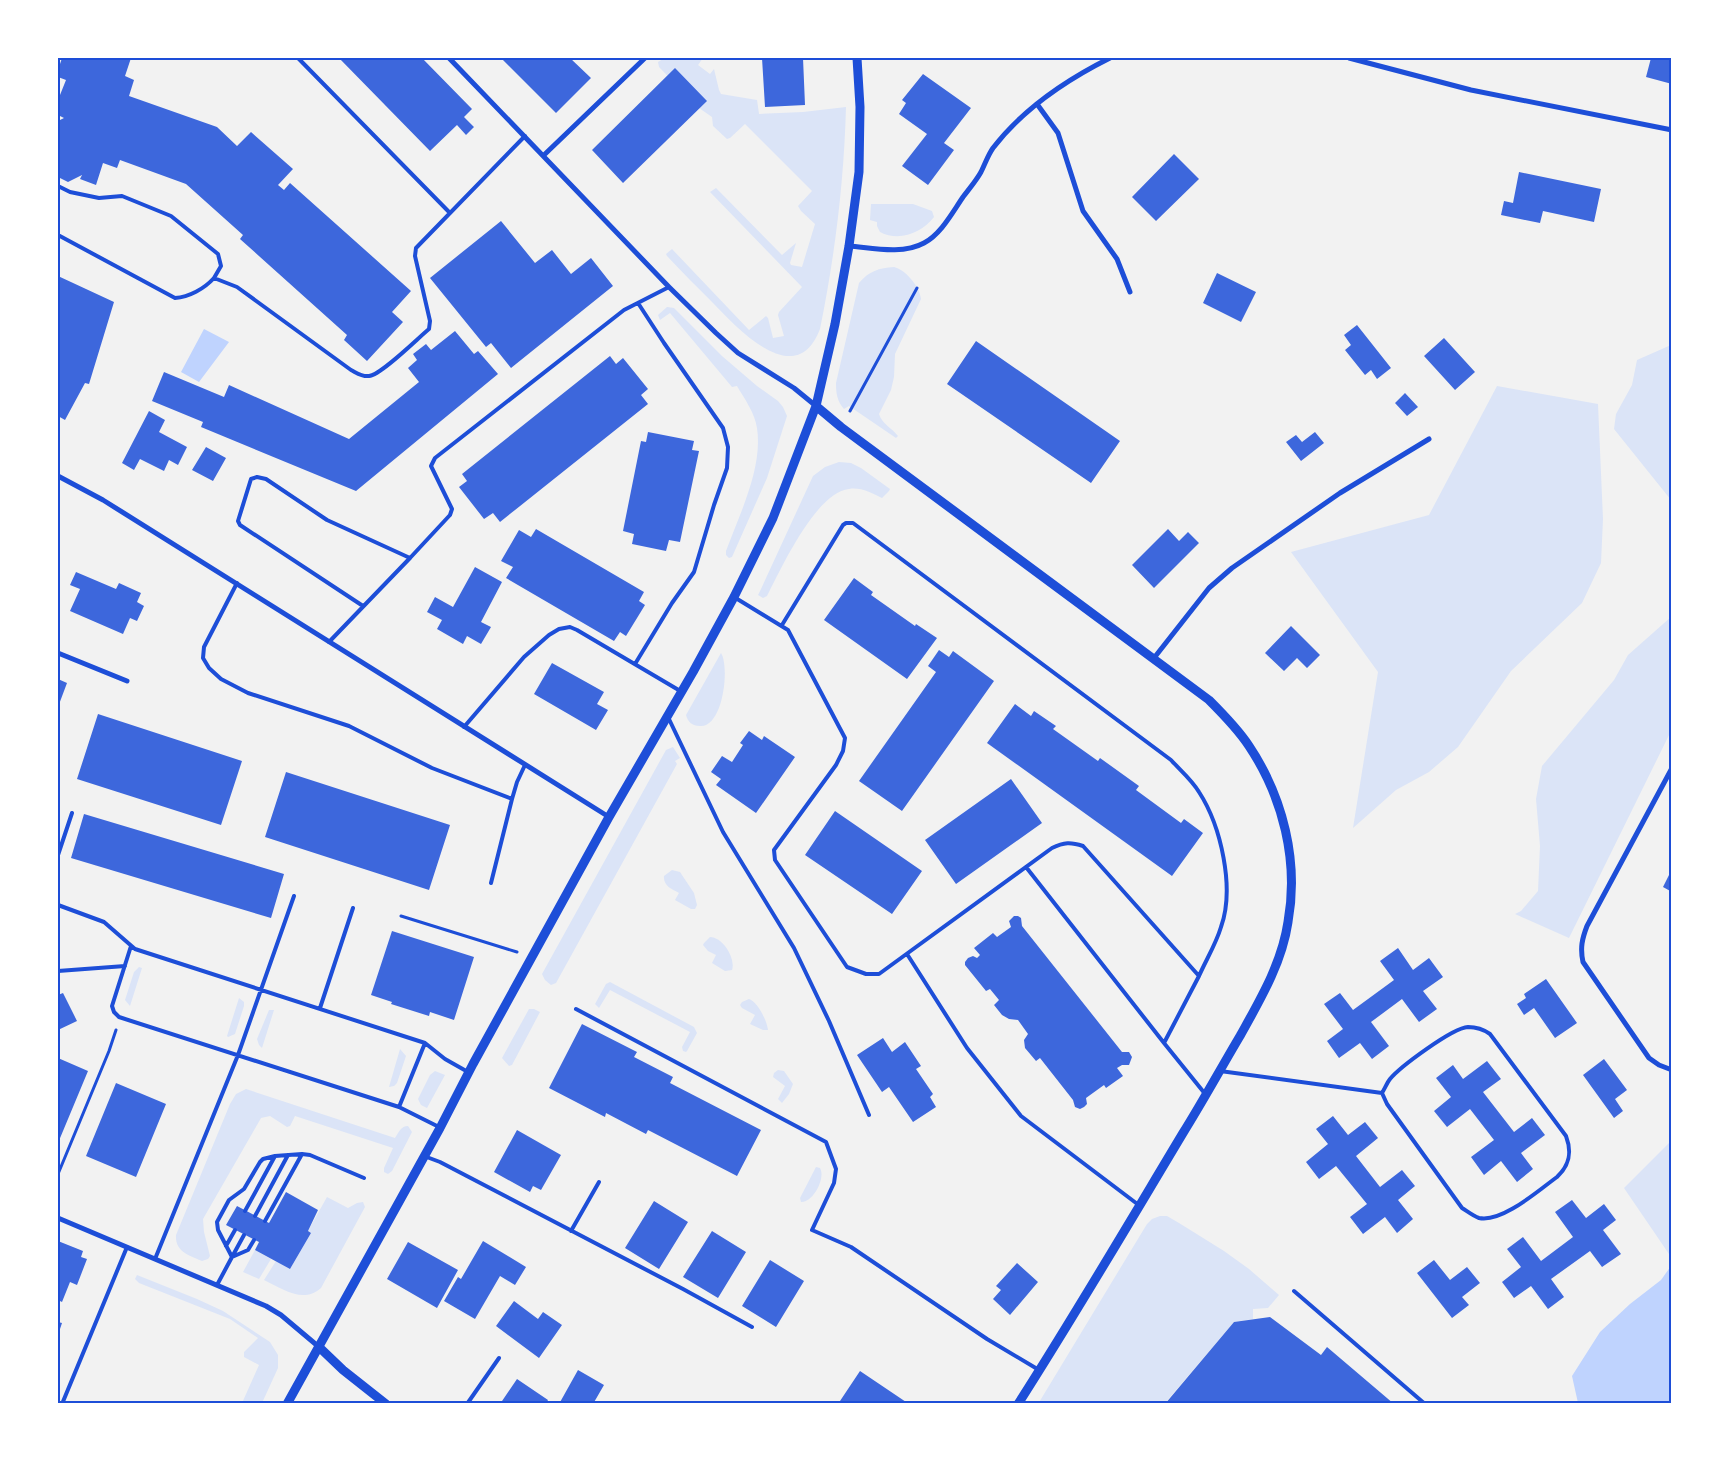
<svg xmlns="http://www.w3.org/2000/svg" width="1729" height="1461" font-family="Poppins,sans-serif">
<style>
.green{fill:#dbe4f7}
.water{fill:#bfd3fe}
.building{fill:#3d67dc}
.lines{fill:none;stroke-linecap:round;stroke-linejoin:round}
.path{stroke:#1d4ed8;stroke-width:3}
.service{stroke:#1d4ed8;stroke-width:4}
.minor{stroke:#1d4ed8;stroke-width:5}
.tertiary{stroke:#1d4ed8;stroke-width:9}
.neatline{fill:none;stroke:#1d4ed8;stroke-width:2}
</style>
<rect width="100%" height="100%" fill="#f2f2f2"/>
<path class="green" d="M665,58H703L698,65L710,74L714,69L719,90L721,94L757,100L759,114L803,112L846,107C844,182 835,255 820,329C796,392 738,329 713,303C698,288 682,272 667,256L666,254L672,249L749,330L766,316L768,318L773,338L784,336L778,315L779,312L802,287L710,192L716,188L782,255L796,243L790,263L791,265L802,267L815,224L801,211L798,206L812,191L745,124L730,138L727,139L713,126L712,117L699,108L659,67L658,62Z
M871,204H913L932,211L934,217C922,233 899,242 880,232L877,226V222L870,220Z
M894,267C906,270 920,287 921,299L895,354L894,377L891,390L879,414C882,424 892,428 898,436L896,438L849,406L844,409C837,401 836,393 836,383L859,283C869,271 879,268 894,267Z
M667,307L674,308L722,356L757,386L778,401L783,407L787,416L767,478L732,557L729,558L726,555V551C740,513 763,468 757,428C755,413 744,398 737,386L732,387L670,313L660,320L658,315Z
M1671,345V500L1614,429L1616,414L1632,385L1637,360Z
M1497,386L1598,404L1603,519L1601,563L1582,603L1511,671L1458,747L1429,772L1396,790L1353,828L1378,672L1291,552L1429,515Z
M839,462L851,463L861,468L890,489L889,491L882,498C871,493 861,487 849,489C816,492 781,569 767,596L763,598L758,595L761,589L813,476L825,467Z
M1671,617V731L1569,938L1515,914L1521,911L1538,891L1540,846L1536,799L1542,766L1614,680L1628,655Z
M721,653C730,667 723,728 700,726C692,726 688,722 686,715Z
M673,747L680,758L675,761L677,764L556,983L551,985L545,980L542,974L666,750Z
M672,870L680,872L694,893L697,905L695,909H691L675,900L679,893C672,889 663,886 664,876Z
M710,937C723,937 736,959 732,970L725,971L712,963L716,955L708,951L703,945L704,943Z
M139,967L142,968L130,1006L125,1000L134,972Z
M610,982L694,1027L697,1033L687,1051L686,1052L683,1051L682,1047L690,1032L610,990L599,1008L595,1004L606,984Z
M239,998L244,1002V1006L235,1034L228,1037L227,1036Z
M749,999C758,1002 767,1021 768,1030H763L750,1024L755,1015L742,1008L740,1005L742,1002Z
M529,1009H534L540,1012L512,1065L509,1066L502,1058Z
M269,1010H274L262,1048L259,1045L257,1039Z
M400,1049L406,1056L397,1083L394,1086L389,1087Z
M778,1070L784,1071L793,1084L789,1094L782,1103L778,1099L785,1086L773,1077L774,1073Z
M435,1071L445,1075L427,1108L421,1105L418,1099L430,1075Z
M246,1089L395,1138C399,1132 401,1126 408,1126L412,1132L392,1171L388,1174L384,1172V1168L393,1148L295,1116L290,1126L287,1127L270,1116L261,1118L203,1219L204,1232L210,1256L208,1259L202,1261C189,1255 175,1252 176,1235L230,1104L236,1094Z
M1671,1141V1257L1624,1188Z
M816,1167L820,1168C826,1178 813,1203 801,1202L800,1198Z
M327,1197L348,1208L357,1203L363,1202L365,1207L321,1288C303,1304 283,1289 264,1280L276,1261L290,1269L311,1233L308,1231Z
M1160,1216H1167L1179,1223L1224,1251L1249,1269L1279,1295L1268,1308L1253,1309V1319L1234,1322L1165,1403L1038,1404L1147,1224L1152,1219Z
M255,1250L271,1259L259,1279L243,1272Z
M137,1275L197,1299L223,1311L270,1342L278,1355V1368L262,1403H242L259,1365L244,1357V1352L258,1338L230,1319L139,1283L135,1279Z"/>
<path class="water" d="M204,329L229,342L199,382L181,372Z
M1671,1266V1403H1578L1572,1376L1600,1332L1630,1304L1661,1280Z"/>
<path class="building" d="M62,58H131L125,76L134,80L129,96L217,127L237,146L251,132L293,169L278,185L284,190L290,183L411,291L392,312L403,322L367,361L344,340L347,335L240,239L243,235L186,184L120,160L117,168L103,163L96,185L80,179L82,175L68,182L58,177V121L64,118L58,115V100L66,80L58,77V70Z
M339,58H422L472,109L464,117L474,127L466,135L457,125L430,151Z
M501,58H570L591,78L556,113Z
M762,58H803L805,105L765,107Z
M1651,58H1672V84L1646,77Z
M675,68L707,101L623,183L592,150Z
M923,74L971,108L944,143L954,150L928,185L902,166L927,134L899,114L906,103L902,100Z
M1174,154L1199,179L1156,221L1132,197Z
M1519,172L1601,189L1594,222L1543,211L1540,223L1501,215L1504,201L1513,203Z
M501,221L535,263L552,250L571,274L591,258L613,286L511,368L491,343L486,347L430,278Z
M1217,273L1256,292L1241,322L1203,303Z
M58,276L114,302L89,384L85,383L65,420L58,416Z
M1357,325L1391,368L1377,379L1371,370L1365,375L1345,350L1351,345L1344,335Z
M455,331L474,354L478,351L498,374L356,491L201,427L203,422L152,401L164,372L224,397L229,385L349,439L419,382L408,368L417,360L413,354L426,344L431,350Z
M1444,338L1475,372L1455,390L1424,356Z
M976,341L1120,441L1091,483L947,384Z
M610,356L616,364L623,358L648,389L641,395L648,404L500,522L493,513L484,519L459,487L467,481L462,474Z
M1405,393L1418,407L1407,416L1395,403Z
M149,411L165,420L159,432L187,447L178,465L169,460L164,471L140,459L134,470L122,463Z
M648,432L694,441L692,450L699,451L680,542L669,540L666,551L632,544L634,534L623,531L641,441L646,442Z
M1315,432L1324,443L1301,461L1286,442L1296,435L1302,442Z
M206,447L226,458L213,481L192,470Z
M536,529L644,592L639,601L645,605L626,636L620,632L614,641L506,578L513,567L501,561L519,530L531,537Z
M1168,529L1179,541L1188,532L1199,543L1154,588L1132,565Z
M475,567L502,582L481,622L491,627L481,644L467,636L463,644L437,629L442,620L427,612L435,597L453,607Z
M76,572L116,589L119,583L141,593L137,602L144,606L137,621L130,618L123,634L70,611L80,589L70,585Z
M854,578L873,592L871,595L915,626L916,624L937,638L907,679L824,620Z
M1291,626L1320,655L1307,668L1297,658L1284,671L1265,653Z
M939,650L949,657L953,651L994,681L902,811L859,781L936,672L928,666Z
M552,663L604,692L597,704L608,710L596,730L534,694Z
M58,679L67,683L58,707Z
M1015,704L1031,716L1034,711L1056,726L1053,729L1098,761L1100,758L1139,786L1136,790L1181,823L1184,819L1203,833L1172,876L987,743Z
M98,714L242,761L221,825L77,779Z
M749,731L762,740L764,736L795,757L756,813L716,785L721,779L711,772L722,756L732,762L743,745L740,743Z
M286,772L450,825L429,890L265,837Z
M1011,779L1042,823L956,884L925,840Z
M835,811L922,871L892,914L805,855Z
M84,814L284,874L271,918L71,858Z
M1672,869V892L1663,887Z
M1014,916H1018L1021,918L1022,926L1122,1052H1129L1132,1057L1129,1065H1122L1117,1068L1123,1076L1106,1088L1104,1085L1086,1098L1087,1104L1084,1107L1080,1109L1075,1107L1073,1100L1040,1058L1036,1061L1025,1048L1024,1040L1028,1034L1018,1020L1009,1019L1002,1015L994,1005L999,1000L990,989L986,991L965,965V962L968,958L973,956L977,958L980,955L974,948L993,933L997,937L1011,927L1009,921Z
M392,931L474,957L454,1020L430,1012L429,1016L391,1004L392,1002L371,995Z
M1398,948L1413,970L1429,958L1443,977L1423,991L1437,1009L1419,1022L1402,999L1371,1022L1389,1046L1372,1059L1360,1043L1339,1058L1327,1041L1343,1029L1324,1004L1340,993L1353,1010L1394,980L1380,961Z
M1546,979L1577,1023L1555,1038L1534,1008L1524,1015L1517,1004L1526,998L1524,994Z
M63,993L77,1021L58,1030V995Z
M582,1024L637,1052L634,1057L673,1077L670,1083L761,1130L737,1176L648,1130L646,1134L606,1113L605,1117L549,1088Z
M883,1038L892,1052L905,1042L921,1066L916,1069L933,1094L930,1097L936,1107L913,1122L889,1087L882,1092L857,1055Z
M58,1058L88,1071L58,1143Z
M1604,1059L1627,1090L1615,1099L1623,1111L1614,1118L1583,1075Z
M1487,1061L1501,1079L1483,1092L1514,1132L1532,1118L1545,1135L1521,1153L1533,1169L1517,1182L1501,1161L1484,1175L1471,1157L1494,1140L1470,1109L1447,1127L1434,1111L1451,1097L1436,1078L1453,1065L1463,1079Z
M116,1083L166,1104L136,1177L86,1156Z
M1333,1116L1348,1135L1365,1122L1378,1138L1356,1156L1380,1187L1402,1170L1415,1186L1398,1200L1413,1219L1397,1233L1385,1217L1363,1234L1350,1217L1367,1204L1336,1166L1319,1179L1306,1162L1328,1144L1316,1129Z
M517,1130L561,1155L541,1190L533,1186L530,1192L494,1172Z
M286,1192L318,1210L308,1231L311,1233L290,1269L255,1250L259,1242L226,1225L237,1206L269,1223Z
M1572,1200L1586,1218L1604,1204L1616,1220L1603,1230L1621,1254L1602,1267L1590,1251L1551,1279L1564,1297L1548,1309L1531,1286L1514,1298L1502,1282L1521,1267L1507,1249L1523,1237L1541,1261L1573,1237L1555,1212Z
M654,1201L688,1222L659,1269L625,1248Z
M712,1231L746,1252L718,1298L683,1277Z
M58,1241L83,1251L81,1257L87,1259L77,1285L70,1282L62,1302L58,1300Z
M483,1241L526,1267L515,1285L500,1276L475,1319L444,1301L458,1277L461,1279Z
M408,1242L458,1270L437,1308L387,1279Z
M770,1260L804,1281L776,1327L742,1306Z
M1434,1260L1450,1280L1467,1267L1480,1283L1462,1297L1469,1305L1452,1318L1417,1273Z
M1017,1263L1038,1282L1010,1315L993,1299L1001,1290L996,1286Z
M514,1301L538,1319L543,1312L562,1325L539,1358L496,1326Z
M1270,1317L1321,1355L1327,1347L1394,1404H1165L1234,1322Z
M58,1322L62,1323L58,1335Z
M578,1370L604,1385L593,1404H559Z
M860,1371L909,1404H838Z
M517,1379L548,1400L546,1404H500Z"/>
<g class="lines">
<path class="path" d="M850,411L917,288
M401,916L517,952
M58,1174L109,1051L116,1030"/>
<path class="service" d="M298,58L450,213
M58,186L70,192L99,198L122,196L171,216L218,254L221,266L214,278
M58,235L175,298C189,297 204,289 214,278L237,287L351,370C357,373 362,377 369,376C381,375 418,338 429,329L430,321L415,256L416,248L525,136
M410,558L450,515L452,509L431,466L435,458L624,310L669,287
M237,583L204,647L203,658L209,668L221,679L248,693L349,726L432,768L512,799L517,782L525,765
M734,597L788,630L845,738L843,751L836,765L774,850L775,860L847,967L866,974H879L1052,848C1064,842 1071,842 1083,846L1199,976L1164,1043L1206,1095
M782,625L843,525L846,523H853L1171,760C1180,770 1192,780 1199,792C1221,826 1235,888 1221,927C1216,944 1206,960 1199,976
M329,642L410,558L327,520L266,479L257,477L251,479L238,521L240,525L363,606
M635,664L672,603L694,572L714,505L727,468L728,447L723,428L664,343L638,303
M668,717L723,832L794,948L829,1021L869,1115
M464,727L524,657L549,635L559,629L570,627L577,630L682,692
M58,855L72,813
M1026,867L1164,1043
M491,883L512,799
M58,905L104,922L135,949L425,1043L445,1059L468,1072
M131,946L112,1006L114,1012L119,1017L399,1107L439,1127
M907,954L967,1048L1021,1116L1140,1206
M58,971L125,966
M320,1008L353,908
M576,1009L826,1142L836,1169L834,1183L812,1230L851,1247L987,1339L1039,1370
M1220,1071L1382,1093L1387,1104L1462,1208C1467,1211 1473,1216 1479,1218C1502,1223 1539,1190 1557,1177C1570,1165 1572,1152 1566,1136L1490,1034C1483,1029 1476,1027 1468,1027C1452,1028 1400,1067 1390,1079C1387,1083 1385,1088 1382,1093
M399,1107L425,1043
M424,1156L440,1162L683,1289L752,1327
M245,1211L275,1156
M255,1216L288,1155
M265,1221L302,1154
M571,1231L599,1182
M226,1246L235,1230
M232,1257L248,1250L254,1240
M232,1257L244,1235
M155,1259L238,1055L294,896
M217,1285L232,1257L218,1230L217,1222L229,1200L244,1189L260,1162L263,1159L275,1156L302,1154L310,1155L364,1178
M1294,1291L1425,1404
M62,1404L127,1247
M467,1404L499,1358"/>
<path class="minor" d="M449,58L669,287L716,333L738,353L794,388L816,406
M1349,58L1471,90L1672,130
M1037,104L1058,133L1083,211L1117,259L1130,292
M544,155L645,58
M849,246C873,248 902,255 924,243C941,234 952,213 963,197C969,189 976,181 981,172C985,164 988,155 993,148C1023,109 1066,80 1110,58
M58,476L103,500L609,817
M58,653L127,681
M1154,658L1209,588L1232,568L1340,493L1429,439
M1672,768L1587,926C1582,939 1580,948 1583,962L1649,1058L1659,1065L1672,1070
M58,1218L266,1306L281,1315L319,1347"/>
<path class="tertiary" d="M816,406L841,427L1209,700C1223,714 1238,729 1249,746C1283,797 1299,861 1288,922C1282,963 1260,1000 1240,1036C1221,1068 1203,1101 1183,1133C1129,1223 1075,1315 1018,1404
M319,1347L343,1370L386,1404
M287,1404L440,1128L473,1064L609,817L693,672L734,597L773,518L816,406L835,324L849,246L859,172L860,107L857,58"/>
</g>
<rect width="1729" height="1461" fill="none" stroke="#ffffff" stroke-width="118"/>
<rect x="59" y="59" width="1611" height="1343" class="neatline"/>
</svg>
